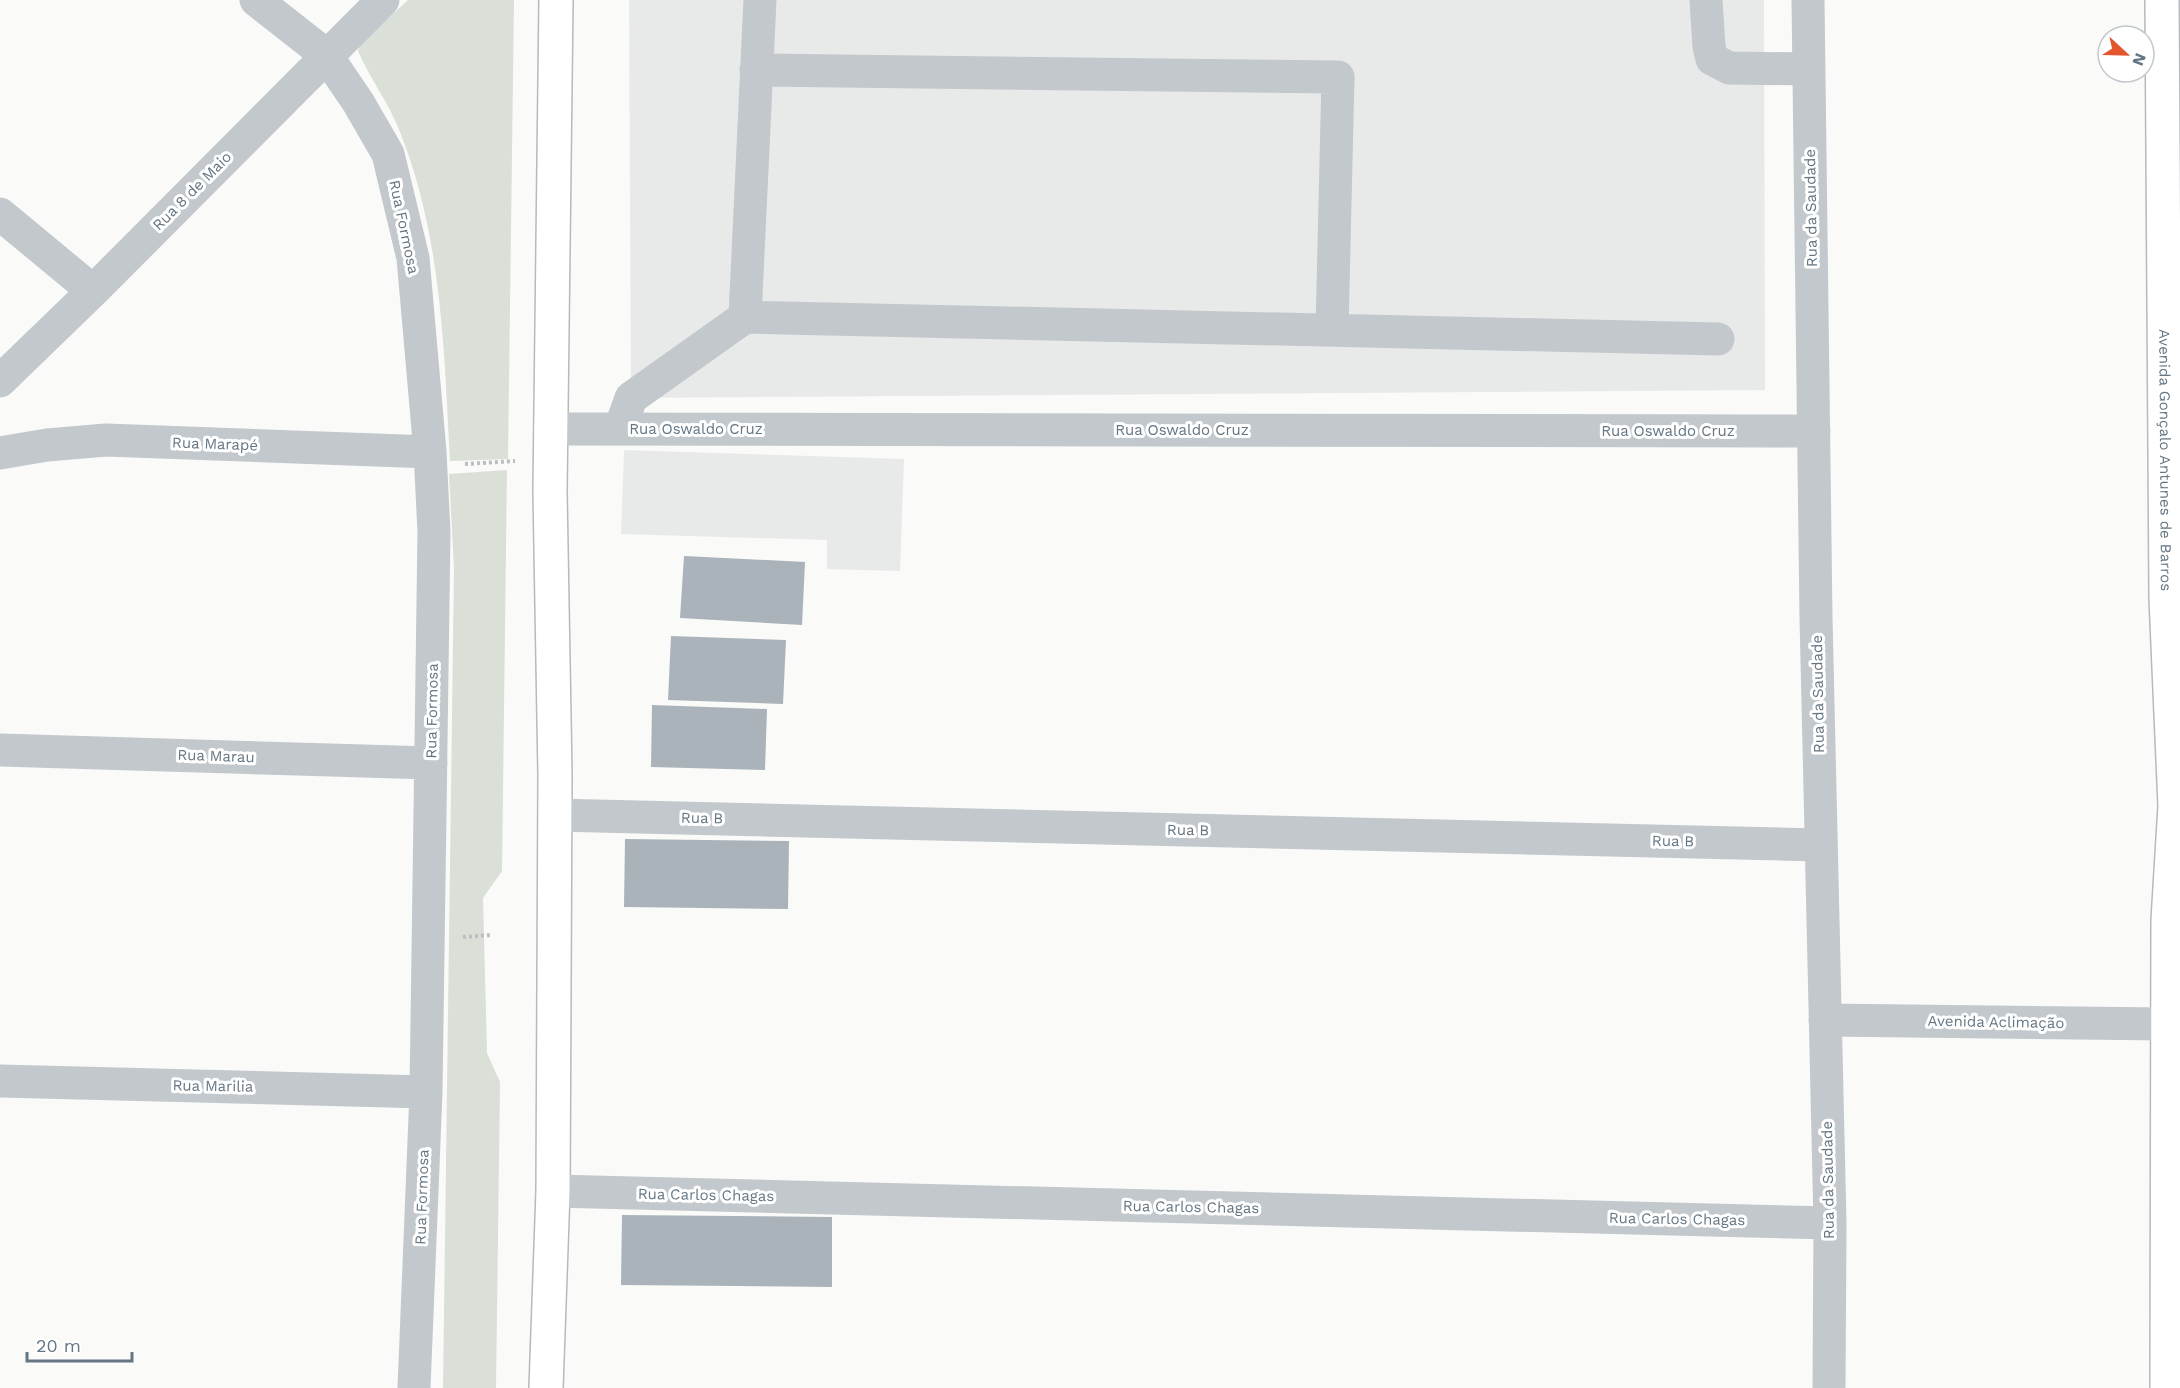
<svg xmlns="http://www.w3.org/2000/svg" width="2180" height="1388" font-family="'Work Sans',sans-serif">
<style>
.built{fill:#e8e9e9}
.green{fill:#dadfd7}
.building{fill:#aab3b9}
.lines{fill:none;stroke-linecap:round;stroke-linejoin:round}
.major-casing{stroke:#b5babe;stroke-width:36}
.path{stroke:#bbbfc2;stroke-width:4;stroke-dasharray:3 3;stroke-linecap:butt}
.minor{stroke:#c3c8cc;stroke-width:33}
.major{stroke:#fff;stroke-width:33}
.labels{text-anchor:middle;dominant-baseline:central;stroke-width:6;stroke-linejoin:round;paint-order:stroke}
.street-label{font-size:15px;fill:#657683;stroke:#fff}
</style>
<rect width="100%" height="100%" fill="#fafaf8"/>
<path class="built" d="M629,0H1764L1765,390L631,398Z
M624,450L904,459L900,571L827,569V540L621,534Z"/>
<path class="green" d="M408,0H514L508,459L450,461C444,350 442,237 400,132C389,103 370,79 358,51L360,44Z
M507,470L502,871L483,898L487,1053L500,1082L496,1388H443L454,568L449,474Z"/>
<path class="building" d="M684,556L805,562L802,625L680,618Z
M671,636L786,640L783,704L668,700Z
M652,705L767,709L765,770L651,767Z
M625,839L789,841L788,909L624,907Z
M622,1215L832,1217V1287L621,1285Z"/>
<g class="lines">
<g class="major-casing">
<g id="major">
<path id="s1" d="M2162,0L2166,598L2175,806L2168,920L2167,1388"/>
<path d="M546,1388L553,1191L555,775L550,491L556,0"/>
</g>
</g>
<path class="path" d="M465,464L515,461
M463,937L492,935"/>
<path class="minor" d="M256,0L326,55L358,102L388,154L413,258L430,452L434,532L426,1092L414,1388
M1706,0L1709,47L1712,59L1729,68L1809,69
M1808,0L1816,617L1830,1223L1829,1388
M756,70L1338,77L1332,330
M0,214L93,291
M745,317L1718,339
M0,381L93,291L383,0
M550,429L1814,431
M620,429L631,398L745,317L760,0
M0,453L47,445L106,440L430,452
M0,750L431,763
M555,815L1820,845
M1825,1020L2167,1024
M0,1081L426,1092
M553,1191L1830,1223"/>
<use href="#major" class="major"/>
</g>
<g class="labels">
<g class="street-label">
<text transform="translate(192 191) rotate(-45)">Rua 8 de Maio</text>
<text transform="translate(1811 208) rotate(-91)">Rua da Saudade</text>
<text transform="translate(404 227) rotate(78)">Rua Formosa</text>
<text x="696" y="429">Rua Oswaldo Cruz</text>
<text x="1182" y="430">Rua Oswaldo Cruz</text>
<text x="1668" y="431">Rua Oswaldo Cruz</text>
<text transform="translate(215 444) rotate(2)">Rua Marapé</text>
<text stroke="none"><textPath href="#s1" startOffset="460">Avenida Gonçalo Antunes de Barros</textPath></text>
<text transform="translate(1818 694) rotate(-91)">Rua da Saudade</text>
<text transform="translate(432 711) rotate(-89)">Rua Formosa</text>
<text transform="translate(216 756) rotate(2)">Rua Marau</text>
<text transform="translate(702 818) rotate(1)">Rua B</text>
<text transform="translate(1188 830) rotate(1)">Rua B</text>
<text transform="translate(1673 841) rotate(1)">Rua B</text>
<text transform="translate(1996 1022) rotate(1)">Avenida Aclimação</text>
<text transform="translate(213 1086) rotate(1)">Rua Marilia</text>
<text transform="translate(1828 1180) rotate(-91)">Rua da Saudade</text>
<text transform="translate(706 1195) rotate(1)">Rua Carlos Chagas</text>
<text transform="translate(422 1197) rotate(-88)">Rua Formosa</text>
<text transform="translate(1191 1207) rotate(1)">Rua Carlos Chagas</text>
<text transform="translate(1677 1219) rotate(1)">Rua Carlos Chagas</text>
</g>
</g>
<g transform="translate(2126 54) rotate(112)"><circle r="28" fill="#ffffff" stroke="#c1c8cd" stroke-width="1.5"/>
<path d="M0-4.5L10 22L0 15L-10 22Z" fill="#e4572e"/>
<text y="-9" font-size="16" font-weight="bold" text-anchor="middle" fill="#657683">N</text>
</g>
<path d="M27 1352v9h105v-9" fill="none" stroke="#657683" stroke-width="3"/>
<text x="36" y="1352" font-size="18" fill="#657683" stroke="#ffffff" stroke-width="4.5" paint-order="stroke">20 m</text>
</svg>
